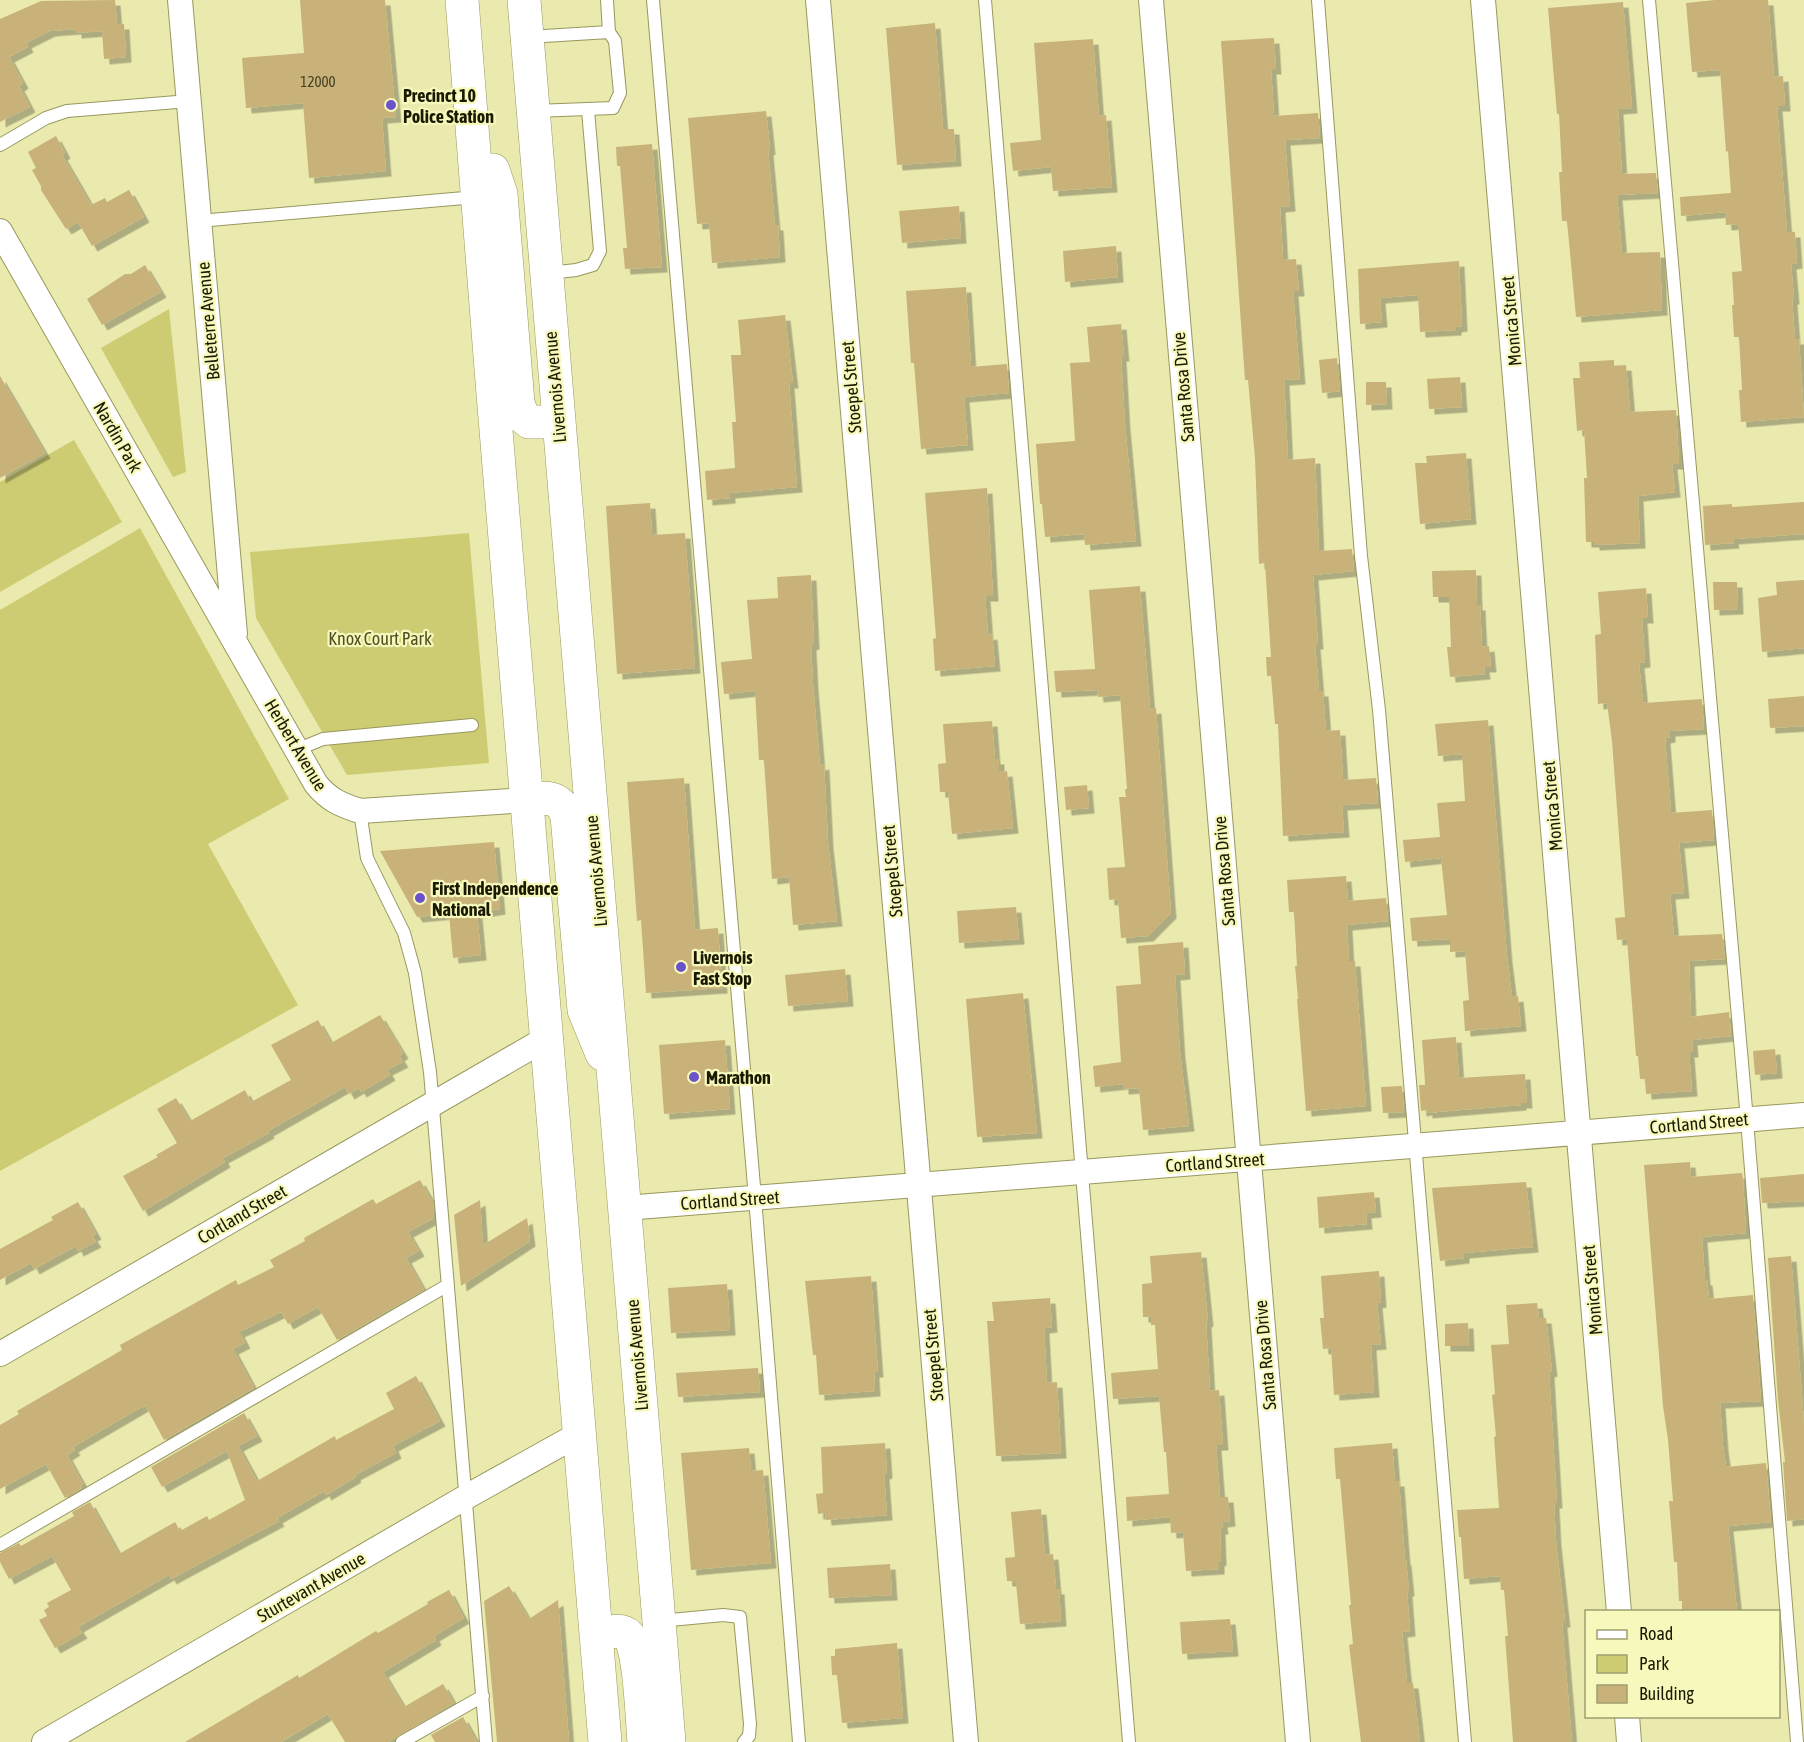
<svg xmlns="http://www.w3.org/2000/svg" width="1804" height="1742" font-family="'Asap Condensed',sans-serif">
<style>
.green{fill:#cdcc72}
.building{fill:#c8b27a;filter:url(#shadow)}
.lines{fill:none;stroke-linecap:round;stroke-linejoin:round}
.service-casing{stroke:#98985f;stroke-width:14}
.minor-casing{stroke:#98985f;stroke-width:26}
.secondary-casing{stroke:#98985f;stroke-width:34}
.service{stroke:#fff;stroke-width:12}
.minor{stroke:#fff;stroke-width:24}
.secondary{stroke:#fff;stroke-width:33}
.poi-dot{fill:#6b52cb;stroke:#f7f8bb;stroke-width:2}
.labels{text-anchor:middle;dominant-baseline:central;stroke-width:4.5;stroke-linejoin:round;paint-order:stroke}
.number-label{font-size:15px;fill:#464021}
.poi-label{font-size:18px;font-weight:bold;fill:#1a1a03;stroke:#f7f8bb;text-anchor:start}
.street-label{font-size:18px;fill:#1a1a03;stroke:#f7f8bb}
.park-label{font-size:18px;fill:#504f21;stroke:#f7f8bb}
</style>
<defs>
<filter id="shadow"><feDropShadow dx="5.5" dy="5.5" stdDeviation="0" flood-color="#0004"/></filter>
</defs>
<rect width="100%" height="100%" fill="#eaeaae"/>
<path class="green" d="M169,309L186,472L173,477L101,348Z
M74,440L122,522L0,592V482Z
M140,528L289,799L208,844L298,1005L0,1171V610Z
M469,533L489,763L347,775L256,618L250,552Z"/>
<path class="building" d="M115,0L117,24H124L126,57L104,59L102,31L76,33V29L50,31L26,43L28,47L9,57L23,83L19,86L30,107L0,122V19L41,1Z
M300,0H385L396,117L382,118L386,171L309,178L303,103L246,108L242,58L304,53Z
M1715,0H1768L1774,77L1783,76L1785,106H1777L1787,232H1795L1797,263L1791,264L1794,299H1792L1795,339H1799L1804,417L1741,422L1739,390H1742L1739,337H1734L1732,305H1734L1732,272L1742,271L1738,224L1726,225L1725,212L1681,216L1680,197L1731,193L1728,151L1726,152L1720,70L1692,72L1686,3Z
M1623,2L1632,108L1618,109L1622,174L1656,173L1658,193L1617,195L1622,253L1660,252L1662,310L1576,317L1567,221H1562L1559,172H1562L1559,114H1557L1548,8Z
M935,23L943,129H954L956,161L897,165L886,28Z
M1274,38L1276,69H1271L1274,116L1318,113L1320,138L1285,140L1290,206L1280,207L1283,260L1296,259L1299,291H1293L1300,379L1284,380L1288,460L1315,458L1319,551L1352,549L1354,571L1313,575L1318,644H1315L1319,691H1323L1326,731L1340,730L1343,780L1376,778L1378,803L1342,805L1344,832L1283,836L1278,724H1275L1271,676H1267L1266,657H1271L1265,563L1259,564L1255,458L1248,380H1245L1221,41Z
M1093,39L1099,116L1106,115L1112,187L1053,191L1051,167L1013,171L1010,143L1041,140L1034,43Z
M766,111L770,149L768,150L775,225H778L780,257L712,263L709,223L697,224L688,118Z
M56,136L65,153L62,155L91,205L105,198L107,202L129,190L144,217L92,246L78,222L66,229L41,190V186L32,170L36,168L28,152Z
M652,144L662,267L625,269L623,248H627L620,166H617L616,147Z
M959,206L961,238L902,243L899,211Z
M1116,246L1118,277L1065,282L1063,251Z
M1459,261L1462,326L1456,327V330L1420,332L1418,295L1380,298L1382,322L1360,324L1358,269Z
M145,265L161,292L102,325L87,299L125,274H131Z
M966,287L971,367L1007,364L1009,393L964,397L968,445L921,449L914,363H911L906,291Z
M785,315L793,383H789L797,487L730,493V498L707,500L705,471L735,468L732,422H736L731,355H741L738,320Z
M1121,324L1124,356H1121L1125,425L1136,541L1085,545L1084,534L1045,537L1042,504H1040L1036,444L1075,441L1070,363L1090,362L1087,327Z
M1337,358L1340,391L1322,393L1319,360Z
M1614,360V366L1626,365L1630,412L1676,410L1679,464H1672L1675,492L1638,496L1640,543L1594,545V542H1586L1584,478H1587L1584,430L1577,431L1573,378H1580L1579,362Z
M0,376L45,453L0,478Z
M1460,377L1462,407L1429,409L1427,379Z
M1366,382H1386L1387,404L1366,405Z
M1466,453L1471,519L1420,524L1415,463H1427L1426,456Z
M987,488L993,596H985L988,635L992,634L995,666L935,671L933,639L936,638L925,493Z
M1804,502V534L1733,539L1734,543L1705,545L1703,506L1732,504V507Z
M650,503L652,535L685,533L695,668L617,674L606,506Z
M1476,570L1477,605H1480L1482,647L1489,646L1491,667H1484L1485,674L1450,677L1447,647H1451L1449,597H1433L1432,571Z
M811,575L814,644L811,645L813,685L820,765L824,764L828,843L837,921L793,925L789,877L772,879L764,760H759L755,691L724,694L721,662L752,659L747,600L778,598L777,577Z
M1804,580V648L1762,652L1758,598L1777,595L1776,582Z
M1713,582H1737L1738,609L1714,610Z
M1140,586L1150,709L1156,708L1171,913L1148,936L1121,938L1118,899L1109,900L1107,868L1125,867L1119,797H1126L1125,789H1127L1120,695L1098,697L1097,690L1056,692L1054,671L1095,669L1089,590Z
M1646,588L1648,618H1642L1645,662L1639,663L1643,703L1702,699L1704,729L1670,731V737L1665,738L1671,813L1712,810L1714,840L1679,843L1684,893L1670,894L1674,936L1722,934L1725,959L1689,961L1691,1017L1729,1012L1731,1036L1692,1040L1693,1052H1689L1692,1091L1646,1094L1645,1079H1640L1638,1056H1636L1627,939L1617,940L1615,918L1625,917L1612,741L1607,703L1598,704L1595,635L1601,634L1598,592Z
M1804,696V726L1770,728L1768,699Z
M1488,720L1507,957L1512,997L1518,996L1521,1026L1465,1031L1463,1001L1469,1000L1465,951L1450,952V939L1412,941L1410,918L1447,915L1441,858L1405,862L1403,840L1440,837L1437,803L1465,801L1462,754L1438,756L1435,724Z
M992,721L995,759H999V772L1007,771L1013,828L952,834L948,792H940L938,764L946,763L943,724Z
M684,778L695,930L718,928L722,988L646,993L641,920L637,921L627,782Z
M1087,785L1089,808L1066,810L1064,787Z
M494,842L500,909L477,913L481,955L453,958L449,914L417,917L380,851Z
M1346,876L1348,901L1386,898L1388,921L1347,925L1349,961H1355L1366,1106L1306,1111L1297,999H1298L1295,966H1297L1294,912H1289L1287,880Z
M1016,907L1019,939L959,943L957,911Z
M1183,942L1185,974L1175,975L1180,1053L1189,1126L1143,1130L1139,1088L1123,1089V1084L1095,1087L1093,1066L1121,1062L1116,986L1141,984L1138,946Z
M845,969L848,1001L788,1006L785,975Z
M1023,993L1037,1133L977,1137L966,999Z
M380,1015L403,1053L399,1056L403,1062L387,1070L390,1075L361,1092L359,1088L349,1094L345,1087L268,1131L269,1133L223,1158L225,1162L143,1211L123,1176L158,1157L156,1155L177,1143L157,1109L176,1098L190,1121L245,1090L251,1102L291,1080L271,1045L318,1020L331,1043Z
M1456,1037L1459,1078L1525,1074L1527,1103H1521V1105L1449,1111L1427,1113V1110L1421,1111L1419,1085H1425V1083L1422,1040Z
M725,1040L730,1109L664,1114L659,1045Z
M1775,1049L1777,1073L1755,1075L1753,1051Z
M1402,1086L1404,1112L1383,1113L1381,1087Z
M1690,1162L1691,1177L1742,1173L1743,1179L1746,1233L1702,1237L1705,1280H1707L1709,1299L1753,1295L1761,1401L1720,1403L1723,1446L1726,1467L1766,1463L1771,1522L1728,1526L1737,1611H1682V1601H1679L1677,1562H1674L1669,1501H1673L1668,1440L1663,1406L1644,1165Z
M1804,1174V1201L1762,1203L1760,1178Z
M420,1180L433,1203L434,1218L408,1232L419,1251L406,1258L424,1290L337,1340L318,1307L288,1324L281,1312L239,1332L245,1343L233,1349L254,1388L164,1440L145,1405L73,1447L75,1450L67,1455L83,1484L80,1486L82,1488L65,1498L46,1464L0,1489V1425L19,1414L17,1411L122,1350L120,1345L147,1330L236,1280L238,1285L274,1267L270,1260L305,1241L304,1238L373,1199L376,1204Z
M1526,1182L1533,1247L1464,1253V1258L1440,1261L1432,1188Z
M1374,1192L1376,1212L1366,1213L1367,1224L1319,1228L1317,1197Z
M480,1200L483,1245L527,1218L530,1241L461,1286L454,1215Z
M78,1202L96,1234L92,1236L96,1242L78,1251L76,1246L34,1269L31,1263L0,1280V1249L53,1220L51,1217Z
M1201,1252L1208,1321L1206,1322L1210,1391L1219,1390L1223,1445H1216L1220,1497H1228L1230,1521L1222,1522L1223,1529H1220L1221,1560L1219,1561V1569L1186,1571L1183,1532L1171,1533L1170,1517L1127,1521L1126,1497L1169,1494L1166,1452H1164L1159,1396L1113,1399L1111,1373L1158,1369L1155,1325H1151V1317H1143L1142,1284L1152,1283L1150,1256Z
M1791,1256L1804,1423V1519L1787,1521L1783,1462H1785L1778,1400L1768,1258Z
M1379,1271L1381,1302L1377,1303L1381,1344L1371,1345L1374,1392L1334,1395L1331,1348L1323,1349L1320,1318H1324L1321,1276Z
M871,1276L878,1372H874L875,1391L819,1395L816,1355H813L805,1281Z
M727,1284L730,1330L671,1333L668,1288Z
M1050,1298L1052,1327L1044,1328L1047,1383L1057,1382L1061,1453L996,1456L987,1321H994L992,1302Z
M1537,1303L1539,1318H1546L1552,1371L1549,1372L1557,1503H1554L1556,1541L1565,1622H1562L1572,1742H1513L1505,1636H1508L1504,1590H1501L1500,1576L1464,1579L1461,1537H1459L1457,1510L1499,1508L1494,1437L1496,1436L1492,1395L1495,1394L1491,1345L1509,1344L1506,1305Z
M1468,1323L1469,1346H1445V1324Z
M758,1368L760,1392L678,1397L676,1373Z
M416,1376L440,1421L393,1446L396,1453L355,1475L356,1477L326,1495L324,1491L277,1518L279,1521L171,1579L169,1575L78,1627L82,1633L55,1648L39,1620L47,1616L44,1610L49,1607L47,1603L71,1590L52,1556L9,1579L0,1562V1553L19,1543L21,1546L74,1516L72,1512L90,1502L119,1554L175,1522L180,1531L207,1516L209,1520L245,1500L227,1451L162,1487L151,1467L244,1413L257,1436L238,1446L257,1481L335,1436L336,1440L394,1409L386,1393Z
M885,1443L887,1473L884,1474L887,1515L826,1520L825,1513L818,1514L816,1494L823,1493L821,1447Z
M1392,1443L1395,1481H1399L1405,1560H1406L1409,1591H1407L1410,1631L1402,1632L1407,1683H1413L1420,1742H1361L1349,1645L1353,1644L1349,1605H1351L1340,1479H1336L1334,1448Z
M749,1448L751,1471L763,1470L771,1563L691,1570L681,1453Z
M1041,1509L1045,1555L1053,1554L1056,1589H1059L1061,1621L1020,1624L1016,1583H1014V1581H1007L1005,1558L1015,1557L1011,1512Z
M890,1564L892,1595L829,1598L827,1568Z
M509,1586L529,1619L558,1600L569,1742H497L484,1601Z
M449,1590L464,1618L434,1636L436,1640L383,1672L404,1707L443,1684L454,1703L388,1742H345L328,1714L281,1742H185L298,1675L299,1678L376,1631L378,1633L428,1604L427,1602Z
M1230,1619L1233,1651L1182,1654L1180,1622Z
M897,1643L903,1718L842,1723L837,1675H832L831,1656H835V1649Z
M463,1717L477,1742H435L431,1735Z"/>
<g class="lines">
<g class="service-casing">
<path id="service" d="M653,0L755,1198L799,1742
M985,0L1129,1742
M1318,0L1361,556L1379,710L1465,1742
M1649,0L1747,1120L1797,1742
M528,37L609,32L607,0
M535,111L613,108L620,93L615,41L609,32
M0,145L46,118L67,111L189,101
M199,221L476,197
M549,273L576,270L593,265L600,251L588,110
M296,750L323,739L472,725
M360,811L367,858L404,933L415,973L430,1072L486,1742
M0,1545L448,1285
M660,1621L723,1615L740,1617L750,1724L749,1736L744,1742
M402,1742L483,1696"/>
</g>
<g class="minor-casing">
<path id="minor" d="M180,0L235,634
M818,0L966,1742
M1151,0L1298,1742
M1483,0L1619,1612
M0,231L316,784C329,800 341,805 360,811L527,800
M625,1208L1804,1115
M0,1354L547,1038
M1627,1716L1629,1742
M44,1742L466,1497L579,1434"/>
</g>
<g class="secondary-casing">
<path id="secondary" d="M462,0L493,394L605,1742
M524,0L669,1742
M493,170L501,194L518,403L523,417L529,422H558
M527,800C545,797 560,795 567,816L584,1010L602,1054
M596,1634C606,1633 621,1628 628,1635C640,1646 642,1723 644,1742"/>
</g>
<use href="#service" class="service"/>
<use href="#minor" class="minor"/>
<use href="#secondary" class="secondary"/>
</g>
<g class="poi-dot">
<circle cx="391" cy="105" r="6"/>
<circle cx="420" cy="898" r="6"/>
<circle cx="681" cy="967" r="6"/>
<circle cx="694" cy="1077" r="6"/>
</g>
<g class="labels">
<g class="number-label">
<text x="318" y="81">12000</text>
</g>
<g class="poi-label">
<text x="403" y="95">Precinct 10<tspan x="403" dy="21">Police Station</tspan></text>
<text x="432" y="888">First Independence<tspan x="432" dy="21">National</tspan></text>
<text x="693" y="957">Livernois<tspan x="693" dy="21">Fast Stop</tspan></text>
<text x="706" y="1077">Marathon</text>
</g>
<g class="street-label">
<text transform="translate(208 321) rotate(-95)">Belleterre Avenue</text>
<text transform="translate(1511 321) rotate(-95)">Monica Street</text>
<text transform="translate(555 387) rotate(-95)">Livernois Avenue</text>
<text transform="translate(851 387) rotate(-95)">Stoepel Street</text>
<text transform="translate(1183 387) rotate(-95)">Santa Rosa Drive</text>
<text transform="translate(118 437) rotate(60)">Nardin Park</text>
<text transform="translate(296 745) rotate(59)">Herbert Avenue</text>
<text transform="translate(1552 806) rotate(-95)">Monica Street</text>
<text transform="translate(596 871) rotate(-95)">Livernois Avenue</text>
<text transform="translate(892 871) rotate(-95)">Stoepel Street</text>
<text transform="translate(1224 871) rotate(-95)">Santa Rosa Drive</text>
<text transform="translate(1699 1123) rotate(-5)">Cortland Street</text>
<text transform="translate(1215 1162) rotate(-4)">Cortland Street</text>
<text transform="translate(730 1200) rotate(-4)">Cortland Street</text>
<text transform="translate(242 1214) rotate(-30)">Cortland Street</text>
<text transform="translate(1592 1290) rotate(-95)">Monica Street</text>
<text transform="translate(637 1355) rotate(-95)">Livernois Avenue</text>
<text transform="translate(933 1355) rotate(-95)">Stoepel Street</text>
<text transform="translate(1265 1355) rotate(-95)">Santa Rosa Drive</text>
<text transform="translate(311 1587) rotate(-30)">Sturtevant Avenue</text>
</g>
<g class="park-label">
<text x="380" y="638">Knox Court Park</text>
</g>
</g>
<rect x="1585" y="1610" width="195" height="108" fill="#f7f8bb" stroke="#9f9f71" stroke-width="1.5"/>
<rect x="1597" y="1630" width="30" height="9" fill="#ffffff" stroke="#9f9f71" stroke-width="1.5"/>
<text x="1639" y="1640" font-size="18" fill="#1a1a03">Road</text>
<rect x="1597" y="1655" width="30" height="18" fill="#cdcc72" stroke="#9f9f71" stroke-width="1.5"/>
<text x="1639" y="1670" font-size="18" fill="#1a1a03">Park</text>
<rect x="1597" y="1685" width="30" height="18" fill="#c8b27a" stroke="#9f9f71" stroke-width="1.5"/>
<text x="1639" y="1700" font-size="18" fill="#1a1a03">Building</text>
</svg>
